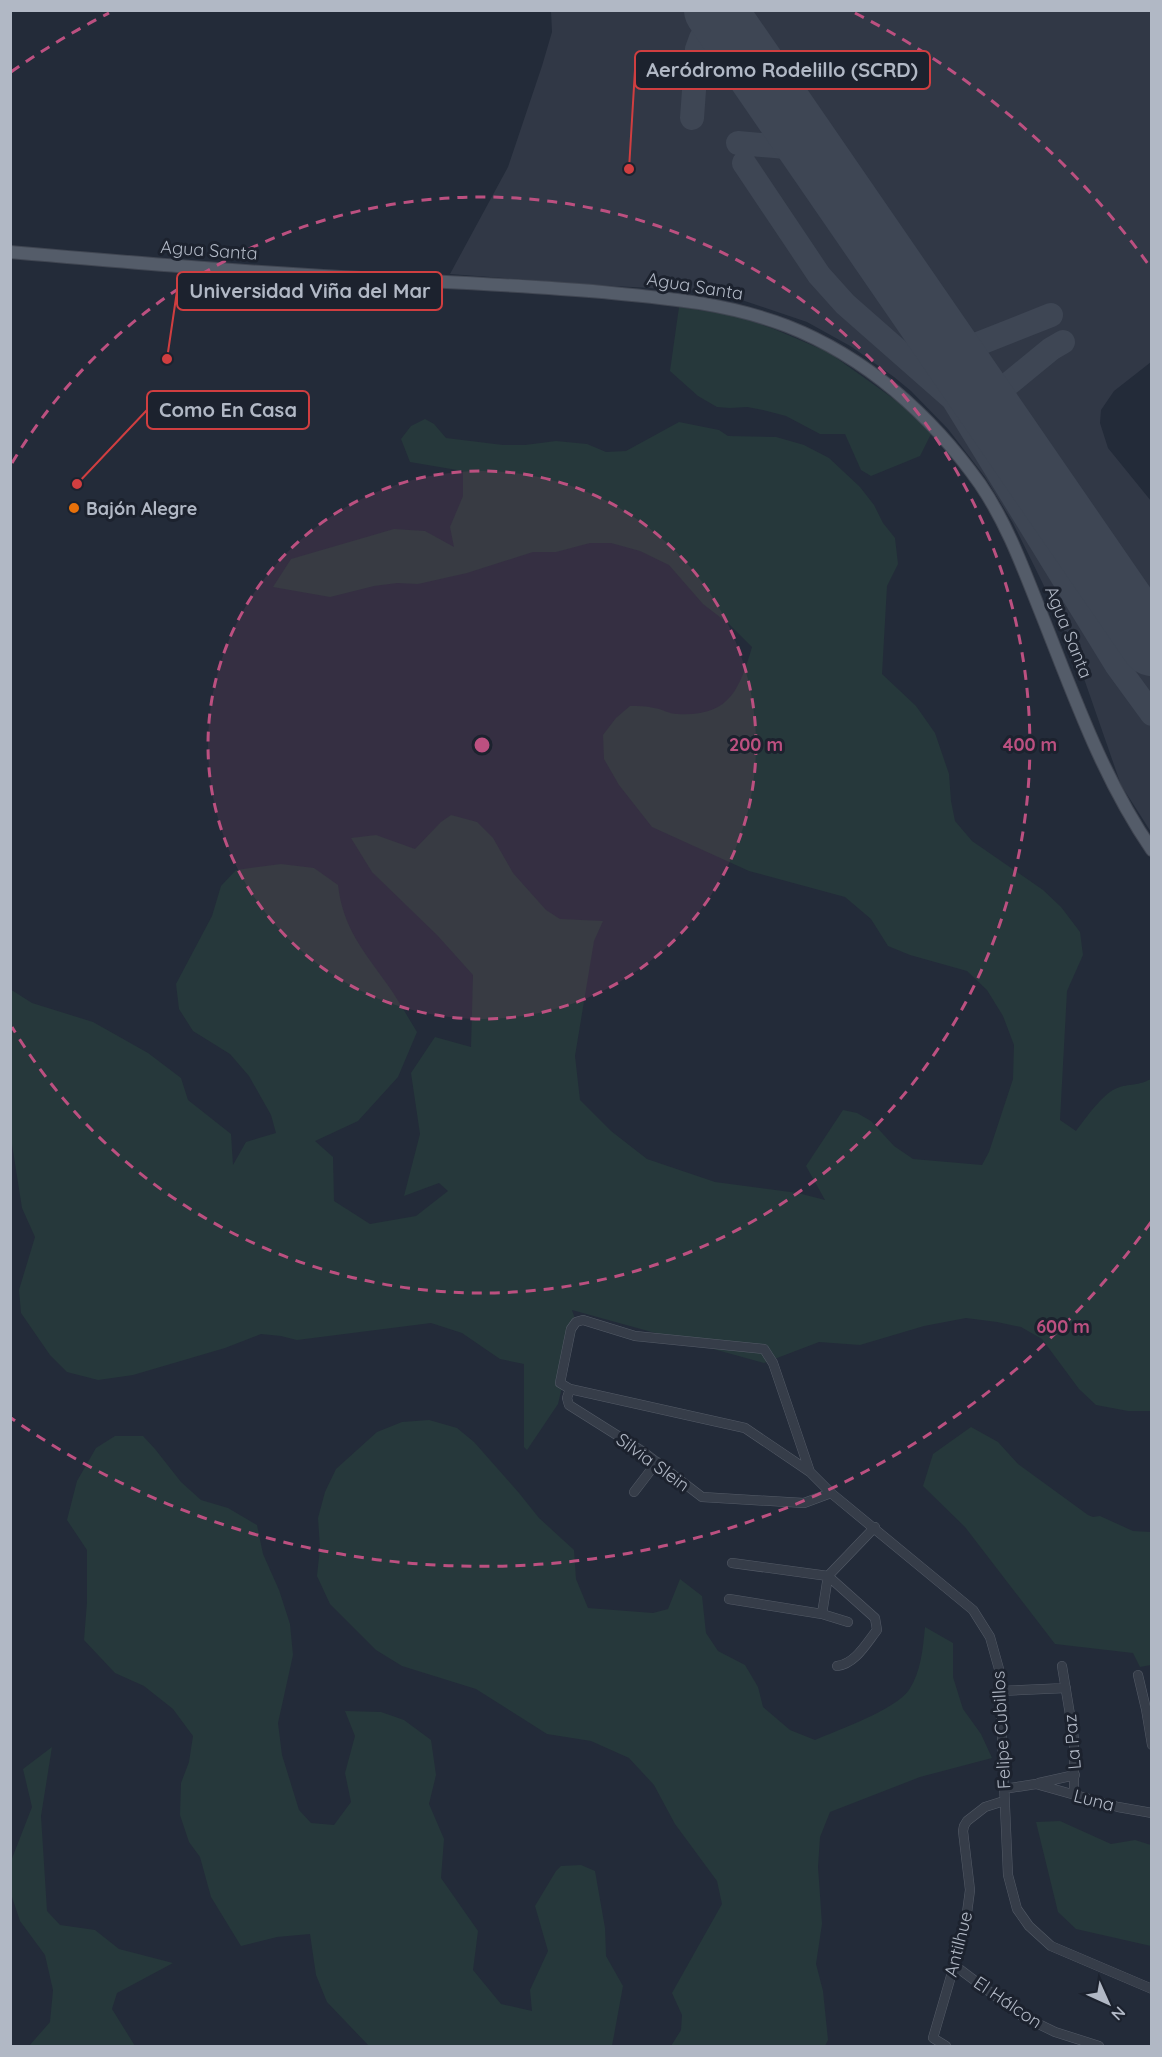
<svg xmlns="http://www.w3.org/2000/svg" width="1162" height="2057" font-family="Quicksand,sans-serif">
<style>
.airport{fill:#313846}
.green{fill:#26383b}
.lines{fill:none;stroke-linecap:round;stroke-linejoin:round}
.taxiway{stroke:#3e4654;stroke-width:24}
.runway{stroke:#3e4654;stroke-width:62}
.minor-casing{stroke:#545b67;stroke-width:10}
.major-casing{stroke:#404652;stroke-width:14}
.minor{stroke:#363d49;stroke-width:9}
.major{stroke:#545c69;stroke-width:12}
.ring{fill:none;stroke:#bc5080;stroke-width:3;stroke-dasharray:10 8}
.food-dot{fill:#e8710a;stroke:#1c222e;stroke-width:2}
.labels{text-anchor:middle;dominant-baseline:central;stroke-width:6;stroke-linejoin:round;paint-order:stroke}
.street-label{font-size:18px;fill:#b1b8c5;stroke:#1c222e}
.poi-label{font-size:18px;font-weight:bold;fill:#b1b8c5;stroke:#1c222e;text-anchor:start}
.centre{fill:#bc5080;stroke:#1c222e;stroke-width:3}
.ring-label{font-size:18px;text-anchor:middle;font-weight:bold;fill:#bc5080;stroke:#1c222e;stroke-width:6;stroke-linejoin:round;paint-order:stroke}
.leader{fill:none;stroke:#d03e40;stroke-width:2}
.callout-dot{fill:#d03e40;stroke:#1c222e;stroke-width:2}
.callout{fill:#1c222e;stroke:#d03e40;stroke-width:2}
.callout-label{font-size:20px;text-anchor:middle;font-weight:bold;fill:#b1b8c5}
</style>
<rect width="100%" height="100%" fill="#232b39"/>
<path class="airport" d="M551,11H1151V362L1114,391L1101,410L1100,423L1108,448L1151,501V832L1121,785L1080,667L1044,586L1013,523L985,477L948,429L911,391L894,377L852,347L807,322L733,297L688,290L613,286L450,274L508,167L542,66L552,32Z"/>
<path class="green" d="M679,307L736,316L774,329L828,352L908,409L931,434L920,456L871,476L861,470L845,434H820L786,416L763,410L747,407L730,408L717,407L698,396L670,371Z
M425,419L434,424L446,438L503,445H525L556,441L587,444L606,452L626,451L679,422L719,430L728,436L776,437L804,445L829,458L860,487L874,505L883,523L895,538L898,564L887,586L882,674L916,706L935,733L949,774L951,801L955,821L972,841L1043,890L1061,907L1080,932L1083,955L1067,991L1060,1120L1076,1131C1085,1119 1102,1095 1115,1089C1127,1083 1136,1087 1151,1079V1411H1128L1096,1405L1079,1389L1042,1339L1021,1327L997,1322L966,1318L924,1326L860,1345L819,1342L764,1363L572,1310L577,1325L558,1404L527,1450L524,1447V1364L500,1359L462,1333L431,1323L297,1340L281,1336L261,1334L225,1348L133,1375L98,1380L67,1372L50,1355L21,1313L19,1290L35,1237L22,1208L11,1138L10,989L32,1003L93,1022L148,1053L181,1078L188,1100L231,1134L233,1165L246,1142L276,1133L271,1115L249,1076L230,1054L193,1031L179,1009L176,984L212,916L221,886L236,870L281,864L314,868L338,885C343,928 363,950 387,984C398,999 407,1016 417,1032L398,1077L358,1121L315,1141L333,1157L334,1201L370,1224L416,1216L448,1191L439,1183L404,1196L420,1134L411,1073L435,1037L471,1047L473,975L438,936L372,872L351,838L376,835L415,849L441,822L451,815L477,822L493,838L513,873L546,910L560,919L603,921L594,941L575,1056L580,1100L611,1131L647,1159L715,1182L798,1193L825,1200L806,1166L843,1110L857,1113L871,1121L894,1146L913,1159L982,1165L989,1152L1013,1079L1014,1045L1003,1016L987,990L967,971L910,955L888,946L871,919L845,897L749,871L652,827L619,785L604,759L603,735L616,718L630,706C638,706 646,706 654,708C662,709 669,714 677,714C729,717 739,691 752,647L729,624L703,604L669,565L640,551L611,543H590L556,552H533L467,573L418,584L397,583L374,586L330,597L273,587L291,559L394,529L425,531L454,547L450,527L463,496V471L410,462L401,439L411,426Z
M429,1420L457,1428L474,1442L519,1493L539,1518L574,1550L576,1579L588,1608L653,1613L668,1609L680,1579L702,1596L706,1633L718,1651L745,1665L758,1687L763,1707L790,1730L815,1740C838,1730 895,1710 909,1690C921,1672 923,1648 925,1627L953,1643V1677L963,1709L981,1734L992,1758L920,1777L830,1812L820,1837L818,1867L822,1924L816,1964L823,1991L828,2040L825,2046H671L681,2030L682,2015L672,1993L722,1904L717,1881L675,1824L654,1785L629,1758L591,1741L547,1734L476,1689L402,1666L376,1650L330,1604L317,1576L320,1548L318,1518L325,1492L336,1469L377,1432L402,1422Z
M971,1427L998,1442L1018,1464L1088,1515L1093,1517L1100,1516L1133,1531L1151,1532V1665L1140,1667L1133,1653L1055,1644L965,1527L923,1486L933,1454Z
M115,1436H143L155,1449L181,1482L201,1500L228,1508L257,1525L263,1554L279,1590L290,1624L293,1655L278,1723L282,1755L299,1810L311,1823L334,1825L351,1802L345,1773L355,1736L345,1711L381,1712L404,1720L431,1740L436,1775L429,1804L444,1839L441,1878L478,1931L473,1970L501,2004L532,2011L530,1990L548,1951L535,1906L556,1871L561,1866L581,1865L595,1871L605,1928L606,1956L623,1986L612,2046H369L327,2002L316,1975L310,1934L277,1937L241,1946L211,1897L200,1857L189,1842L180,1815L181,1783L189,1762L193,1736L173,1709L144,1686L115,1673L84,1640L87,1602V1550L67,1520L77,1481L96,1448Z
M52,1747L41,1816L47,1911L60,1925L95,1930L119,1949L173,1963L117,1993L112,2009L135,2046H29L50,2022L53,1990L45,1955L20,1921L11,1894V1861L32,1807L23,1769Z
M1060,1821L1111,1844L1135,1840L1151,1845V1946L1076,1929L1058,1912L1036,1822Z"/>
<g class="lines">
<path class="taxiway" d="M692,118L697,49L701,38L723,21
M738,143L810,149
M744,163L819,275L845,304L953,399L1117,666L1152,714
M950,355L1051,315
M984,404L1051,349L1063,342"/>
<path class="runway" d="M715,10L1152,645"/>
<g class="minor-casing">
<path id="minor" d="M570,1389L567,1398L569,1405L642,1451L702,1497L804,1503L831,1493
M810,1472L773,1363L764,1349L635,1336L583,1320L576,1322L571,1329L560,1383L570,1389L745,1428L810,1472L831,1493L973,1610L990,1637L999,1669L1008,1875L1017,1909L1029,1926L1051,1946L1152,1989
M634,1492L657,1462
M732,1563L828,1576L875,1618L877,1630C866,1644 855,1664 837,1666
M729,1599L822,1614L848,1622
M822,1614L828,1576L875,1527
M1062,1666L1074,1739V1795
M1138,1675L1146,1709L1152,1745
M999,1691L1066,1688
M1039,1783L1075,1775
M1004,1789L1036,1784L1118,1807L1152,1813
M954,1965L1022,2016L1055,2032L1099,2046
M946,2046L933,2038L965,1928L970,1890L963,1831L964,1826L967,1821L985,1807L1004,1801"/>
</g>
<g class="major-casing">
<path id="major" d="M10,252C150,264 289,276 429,281C487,284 545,287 602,292C666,298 727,303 787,326C866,357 931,415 980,484C1006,522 1022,565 1039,608C1072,690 1101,776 1152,850"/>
</g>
<use href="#minor" class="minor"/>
<use href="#major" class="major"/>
</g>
<circle cx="482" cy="745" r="274" fill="#bc5080" fill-opacity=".12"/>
<g class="ring">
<circle cx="482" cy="745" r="274"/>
<path d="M12 463A548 548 0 1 1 12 1027"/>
<path d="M1151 1222A822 822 0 0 1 11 1418M11 72A822 822 0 0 1 109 13M855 13A822 822 0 0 1 1151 268"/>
</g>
<circle class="food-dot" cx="74" cy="508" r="6"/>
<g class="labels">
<g class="street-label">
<text transform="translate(209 250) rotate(4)">Agua Santa</text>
<text transform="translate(695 286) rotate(9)">Agua Santa</text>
<text transform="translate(1069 632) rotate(68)">Agua Santa</text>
<text transform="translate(653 1462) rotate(36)">Silvia Slein</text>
<text transform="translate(1001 1730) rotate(-93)">Felipe Cubillos</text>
<text transform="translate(1072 1742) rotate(-95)">La Paz</text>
<text transform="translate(1094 1800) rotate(14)">Luna</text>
<text transform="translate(958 1944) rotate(-76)">Antilhue</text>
<text transform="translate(1008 2002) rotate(34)">El Hálcon</text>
</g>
<g class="poi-label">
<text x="86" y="508">Bajón Alegre</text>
</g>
</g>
<circle cx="482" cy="745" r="9" class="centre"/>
<g class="ring-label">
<text x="756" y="751">200 m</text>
<text x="1030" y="751">400 m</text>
<text x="1063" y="1333">600 m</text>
</g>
<path class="leader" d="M629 169L635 70M167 359L177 291M77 484L147 410"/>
<g class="callout-dot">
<circle cx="629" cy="169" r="6"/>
<circle cx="167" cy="359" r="6"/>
<circle cx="77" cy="484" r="6"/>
</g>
<g class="callout">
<rect x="635" y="51" width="295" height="38" rx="6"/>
<rect x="177" y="272" width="265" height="38" rx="6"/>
<rect x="147" y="391" width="162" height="38" rx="6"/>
</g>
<g class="callout-label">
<text x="782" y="77">Aeródromo Rodelillo (SCRD)</text>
<text x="310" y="298">Universidad Viña del Mar</text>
<text x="228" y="417">Como En Casa</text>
</g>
<rect width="1162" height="2057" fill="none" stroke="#b1b8c5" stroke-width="24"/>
<g transform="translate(1108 2003) rotate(135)" stroke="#1c222e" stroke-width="4.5" paint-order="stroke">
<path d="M0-4.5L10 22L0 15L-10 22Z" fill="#b1b8c5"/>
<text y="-9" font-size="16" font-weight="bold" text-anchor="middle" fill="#b1b8c5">N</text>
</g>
</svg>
